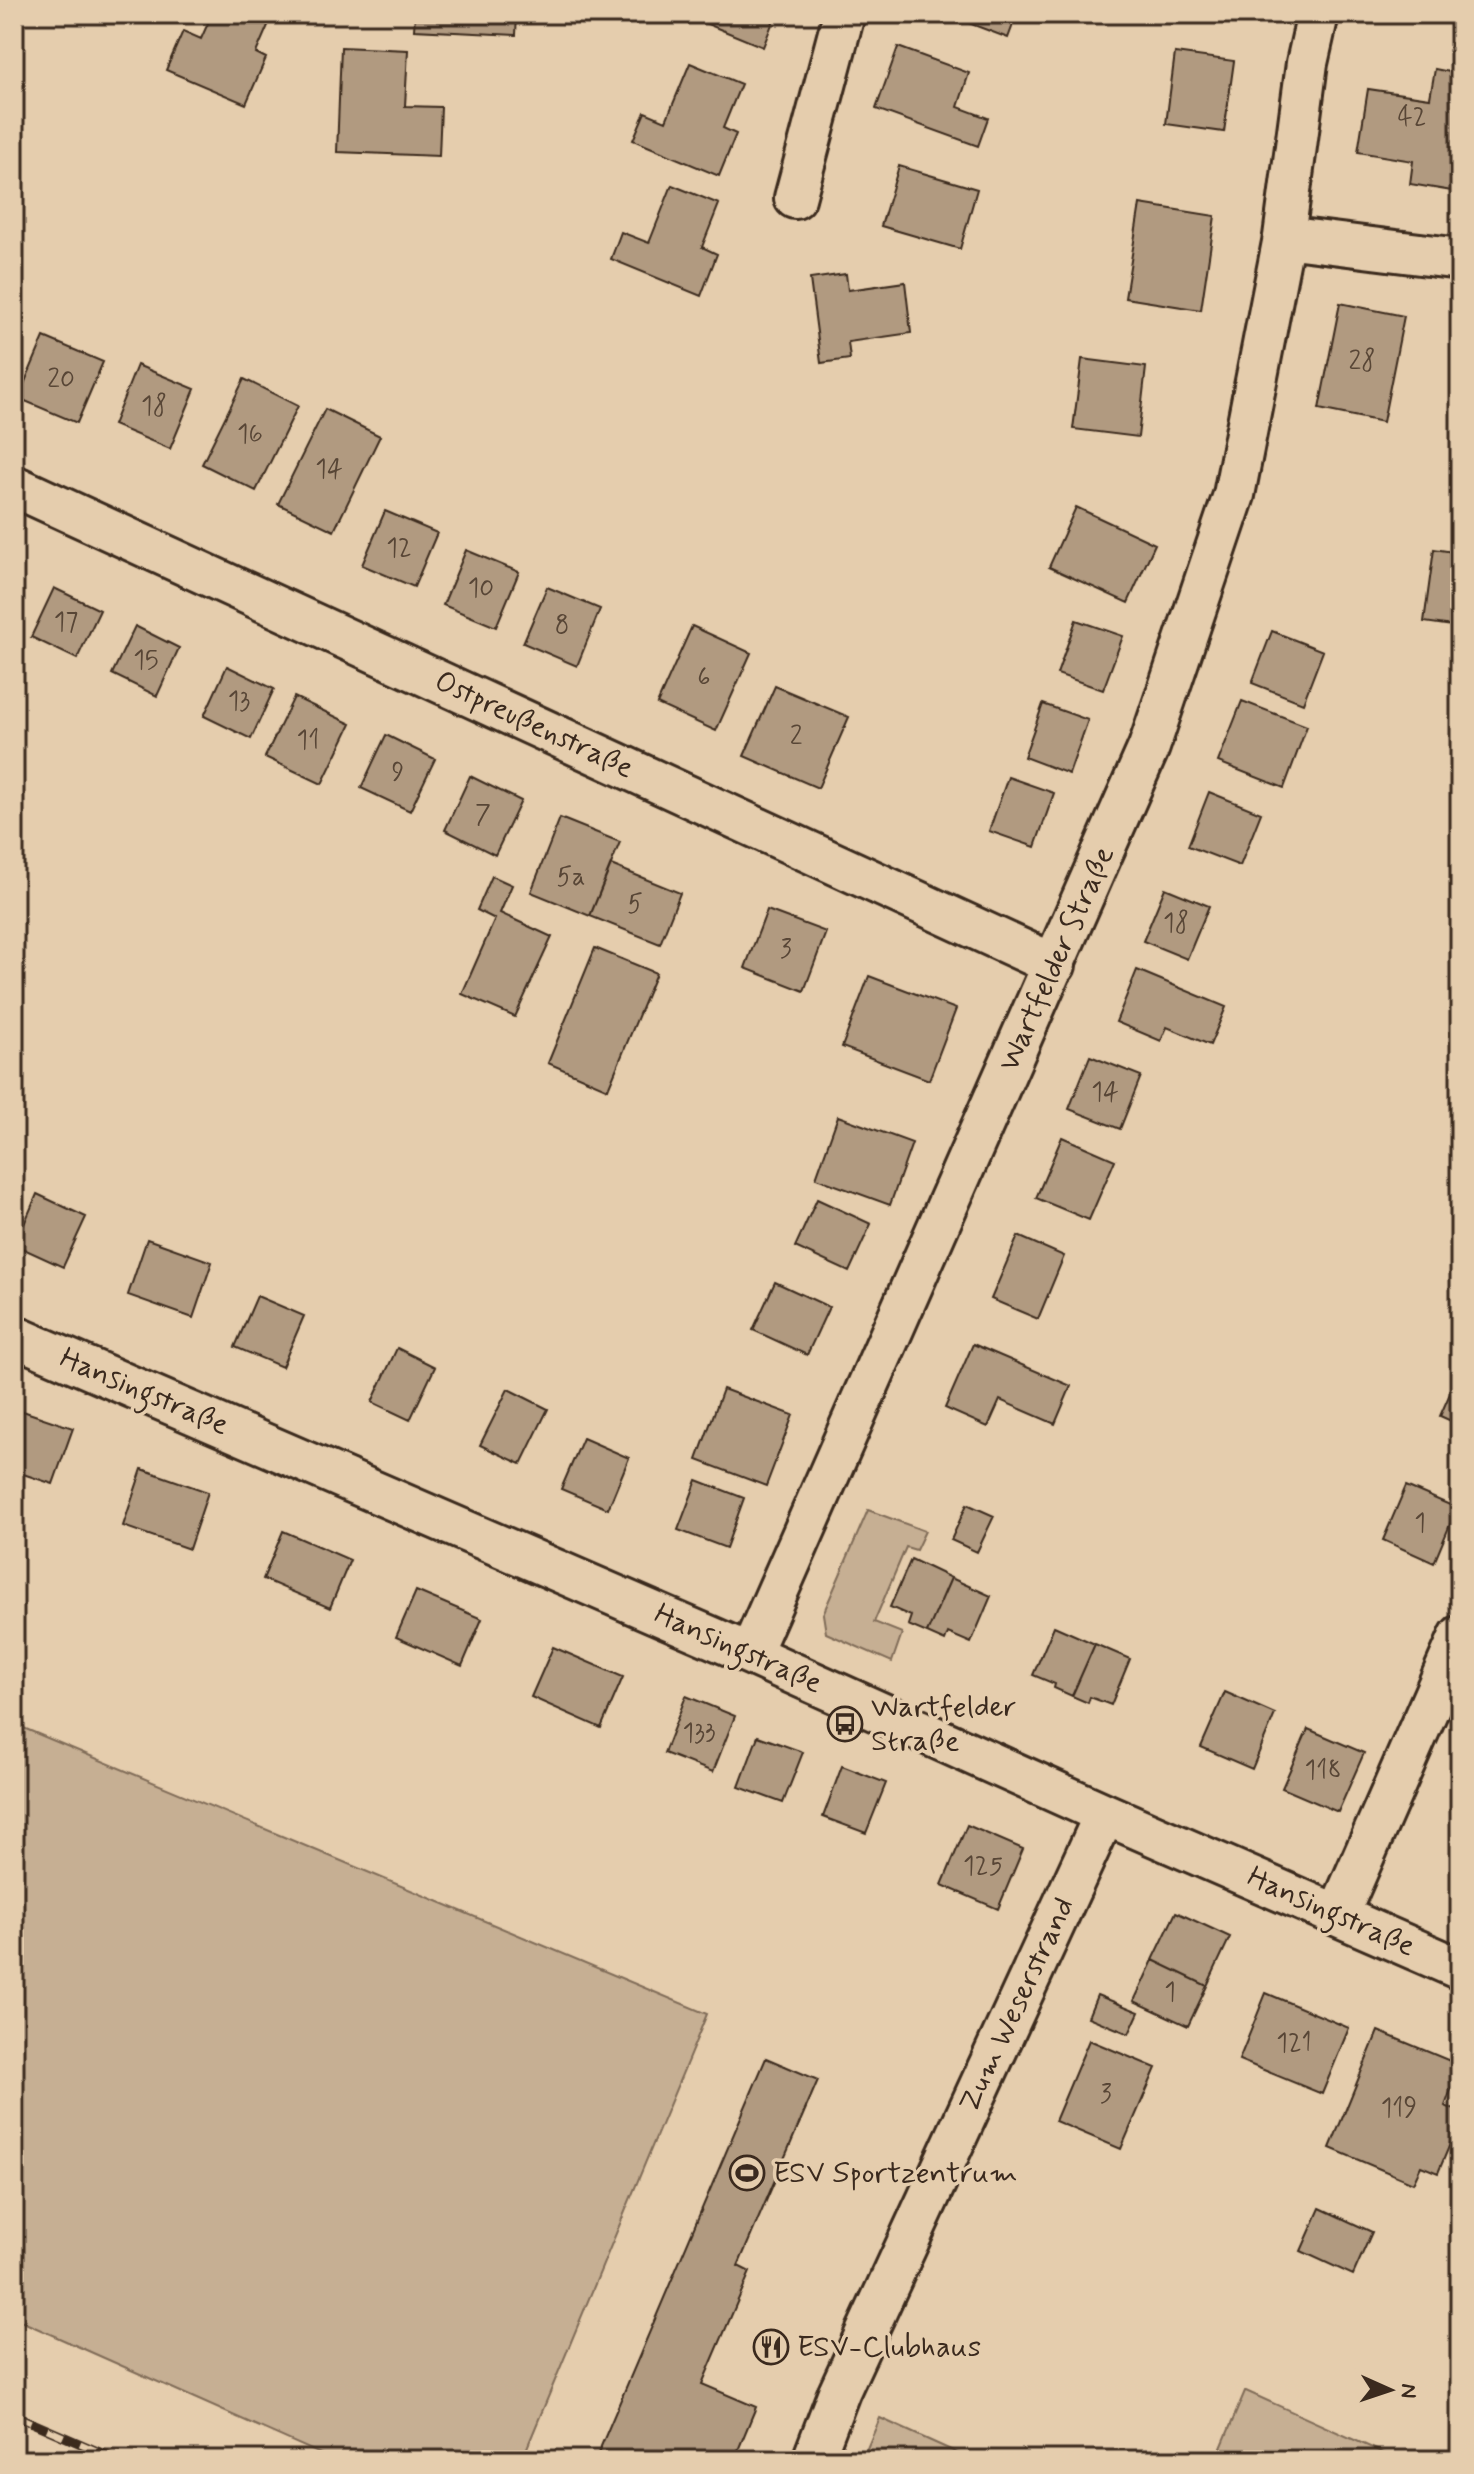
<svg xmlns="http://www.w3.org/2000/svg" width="1474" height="2474" font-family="Mynerve,sans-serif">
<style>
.green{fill:#c6af93;stroke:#806c58;stroke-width:2}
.building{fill:#b19a80;stroke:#3b2a1e;stroke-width:2}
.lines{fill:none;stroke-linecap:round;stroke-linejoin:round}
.minor-casing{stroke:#3b2a1e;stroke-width:46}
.minor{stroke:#e5cdad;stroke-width:40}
.rail-casing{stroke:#3b2a1e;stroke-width:9}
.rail{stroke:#e5cdad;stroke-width:6;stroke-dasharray:18;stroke-linecap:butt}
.labels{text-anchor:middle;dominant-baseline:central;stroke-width:7;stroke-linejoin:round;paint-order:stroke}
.number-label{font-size:26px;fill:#584636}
.street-label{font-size:30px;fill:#3b2a1e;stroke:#e5cdad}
.poi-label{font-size:30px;fill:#3b2a1e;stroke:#e5cdad;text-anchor:start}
</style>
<rect width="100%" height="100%" fill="#e5cdad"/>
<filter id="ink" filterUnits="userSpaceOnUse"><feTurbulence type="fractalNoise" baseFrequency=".0125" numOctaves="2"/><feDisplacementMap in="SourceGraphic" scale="16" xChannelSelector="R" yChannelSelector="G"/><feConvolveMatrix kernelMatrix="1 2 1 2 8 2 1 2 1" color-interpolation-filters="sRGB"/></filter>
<g filter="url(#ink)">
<path class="green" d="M868,1510L925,1531L916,1550L906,1547L874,1622L902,1633L892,1662L826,1633L823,1614Z
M14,1724L707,2014L522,2460H334L14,2318Z
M1245,2391H1246L1399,2460H1216Z
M880,2418L973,2460H862Z"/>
<path class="building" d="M212,14H273L256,53L266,58L246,104L166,70L183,31L201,39Z
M415,14H517L516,35L414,30Z
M683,14H776L763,47Z
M945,14H1017L1008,38Z
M341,47L408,50L405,106L441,107L439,156L337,152Z
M898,47L969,73L958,107L988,118L978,146L876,109Z
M1175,53L1234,61L1224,132L1166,124Z
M690,63L741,84L723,128L736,134L719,176L633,140L645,112L666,121Z
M1435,69L1460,74V138L1452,191L1410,184L1413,161L1358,152L1368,89L1430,98Z
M899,166L977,189L960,249L881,226Z
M672,185L719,204L702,247L717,254L701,296L611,259L621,232L649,243Z
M1140,204L1215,216L1201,310L1125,298Z
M846,274L848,290L905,282L911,333L848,342L850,359L821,363L810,279Z
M1340,303L1404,316L1383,422L1319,409Z
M44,337L103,362L77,423L18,398Z
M1082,359L1146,367L1138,437L1073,429Z
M137,365L195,389L170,449L113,425Z
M244,379L298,406L256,491L202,464Z
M325,409L380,436L334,531L278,504Z
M1076,507L1155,544L1128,603L1049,567Z
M385,511L437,533L414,587L362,565Z
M1434,549L1460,553V627L1424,622Z
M466,550L519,572L496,627L443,605Z
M547,587L600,609L577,666L523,643Z
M54,588L100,610L77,659L31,637Z
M1076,620L1123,636L1103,690L1057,674Z
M135,626L179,648L157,696L112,674Z
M692,626L751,653L716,731L657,704Z
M1272,631L1323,651L1303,703L1252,683Z
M227,666L274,689L251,739L204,716Z
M775,686L849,717L818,788L744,756Z
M294,697L351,724L322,784L265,757Z
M1242,701L1307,726L1284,788L1218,762Z
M1043,704L1088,720L1069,774L1024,757Z
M386,735L435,759L410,811L361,788Z
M470,776L521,801L495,855L445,830Z
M1008,777L1054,793L1035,847L989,831Z
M1209,792L1261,813L1240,866L1188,846Z
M560,818L620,842L590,916L531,892Z
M611,865L680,893L660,944L590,916Z
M492,876L512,885L500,913L552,937L515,1017L462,994L495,919L477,910Z
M1165,888L1209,906L1187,959L1143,941Z
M767,910L826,932L804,991L745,968Z
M595,948L656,973L608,1089L548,1063Z
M1137,970L1226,1007L1210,1045L1167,1027L1161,1041L1116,1022Z
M869,976L956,1009L929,1080L842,1047Z
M1090,1056L1141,1076L1120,1129L1069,1109Z
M838,1116L912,1143L890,1205L816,1178Z
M1062,1137L1115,1160L1089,1220L1036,1198Z
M37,1194L86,1217L63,1267L15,1245Z
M817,1199L871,1224L849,1272L795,1247Z
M1018,1236L1064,1256L1038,1319L991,1299Z
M147,1239L212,1262L193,1318L128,1295Z
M775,1282L829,1307L807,1355L753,1330Z
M257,1296L304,1316L282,1367L235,1347Z
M973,1344L1071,1386L1055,1424L1000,1400L988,1427L945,1408Z
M397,1348L435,1367L410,1420L372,1402Z
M1460,1371V1425L1440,1416Z
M508,1389L548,1409L521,1464L480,1445Z
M723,1389L793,1415L766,1486L697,1460Z
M14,1408L73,1428L53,1484L14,1471Z
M583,1438L629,1458L608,1509L561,1489Z
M142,1469L208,1492L189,1549L123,1526Z
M697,1480L744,1498L726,1548L678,1530Z
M1406,1486L1457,1508L1434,1563L1383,1540Z
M967,1504L994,1516L977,1552L951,1540Z
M283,1531L350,1560L330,1608L263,1579Z
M911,1559L951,1578L927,1633L908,1625L911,1616L890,1607Z
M951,1578L991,1596L971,1643L948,1633L945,1641L927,1633Z
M416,1591L482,1619L462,1666L396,1637Z
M1054,1626L1095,1644L1072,1696L1054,1688L1055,1684L1033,1675Z
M1095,1644L1130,1659L1111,1705L1090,1697L1088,1703L1072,1696Z
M553,1647L623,1677L601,1728L531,1697Z
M1225,1692L1275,1714L1252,1769L1201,1747Z
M686,1696L735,1716L713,1772L664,1753Z
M1308,1729L1364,1753L1338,1812L1282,1788Z
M758,1736L803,1752L783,1803L739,1787Z
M842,1766L886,1783L866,1833L823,1817Z
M967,1825L1023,1849L998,1909L942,1885Z
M1176,1912L1230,1937L1207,1986L1153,1960Z
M1153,1960L1207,1986L1188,2026L1134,2001Z
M1266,1993L1349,2028L1322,2094L1239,2060Z
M1097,1995L1139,2012L1129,2034L1088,2017Z
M1378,2031L1460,2065L1445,2106L1460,2112V2120L1438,2173L1421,2166L1413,2183L1330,2148Z
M1089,2040L1156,2068L1121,2149L1055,2121Z
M766,2058L818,2080L738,2266L750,2272L702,2384L756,2407L734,2460H600L596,2458Z
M1320,2208L1372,2232L1353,2275L1301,2251Z"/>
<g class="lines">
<g class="minor-casing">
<path id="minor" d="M795,198L844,14
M1284,237L1460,259
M14,486L1055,965
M14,1336L750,1654L1105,1814L1460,1969
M750,1654L1149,747L1234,495L1284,237L1307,63L1318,14
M1338,1915L1460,1636
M813,2460L839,2392L1105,1814"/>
</g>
<use href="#minor" class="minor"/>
<g class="rail-casing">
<path id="rail" d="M14,2415L118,2460"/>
</g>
<use href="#rail" class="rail"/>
</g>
</g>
<defs>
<g id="bus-ring" transform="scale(1.8)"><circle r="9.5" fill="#e5cdad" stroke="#3b2a1e" stroke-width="1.5"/><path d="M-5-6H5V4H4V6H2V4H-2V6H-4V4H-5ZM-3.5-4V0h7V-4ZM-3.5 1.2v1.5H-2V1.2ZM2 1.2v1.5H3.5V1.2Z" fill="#3b2a1e"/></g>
<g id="stadium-ring" transform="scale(1.8)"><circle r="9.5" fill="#e5cdad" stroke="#3b2a1e" stroke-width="1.5"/><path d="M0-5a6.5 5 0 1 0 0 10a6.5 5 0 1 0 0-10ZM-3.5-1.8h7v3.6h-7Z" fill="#3b2a1e"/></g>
<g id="restaurant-ring" transform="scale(1.8)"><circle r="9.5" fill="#e5cdad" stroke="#3b2a1e" stroke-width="1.5"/><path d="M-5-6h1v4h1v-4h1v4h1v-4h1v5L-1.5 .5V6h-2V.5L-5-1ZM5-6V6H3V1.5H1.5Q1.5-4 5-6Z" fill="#3b2a1e"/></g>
</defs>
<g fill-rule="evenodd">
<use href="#bus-ring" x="845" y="1724"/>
<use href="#stadium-ring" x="747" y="2173"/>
<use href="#restaurant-ring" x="771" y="2347"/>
</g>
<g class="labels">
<g class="number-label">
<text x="1412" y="118">42</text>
<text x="1362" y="362">28</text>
<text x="61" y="380">20</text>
<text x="154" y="407">18</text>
<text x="250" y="435">16</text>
<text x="329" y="470">14</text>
<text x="399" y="549">12</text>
<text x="481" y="589">10</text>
<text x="66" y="623">17</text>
<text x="562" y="626">8</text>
<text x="146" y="661">15</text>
<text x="704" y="678">6</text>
<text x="239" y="702">13</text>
<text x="796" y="737">2</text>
<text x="308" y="741">11</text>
<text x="398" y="773">9</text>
<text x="483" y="816">7</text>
<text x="571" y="878">5a</text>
<text x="635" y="905">5</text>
<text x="1176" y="924">18</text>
<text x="786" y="950">3</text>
<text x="1105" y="1093">14</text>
<text x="1420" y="1524">1</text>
<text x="699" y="1734">133</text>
<text x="1323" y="1771">118</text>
<text x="983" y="1867">125</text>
<text x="1170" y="1993">1</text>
<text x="1294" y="2044">121</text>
<text x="1106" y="2095">3</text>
<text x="1399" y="2109">119</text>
</g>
<g class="street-label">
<text transform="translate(534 725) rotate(25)">Ostpreußenstraße</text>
<text transform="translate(1057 959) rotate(-66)">Wartfelder Straße</text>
<text transform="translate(144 1392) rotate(23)">Hansingstraße</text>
<text transform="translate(738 1649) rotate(24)">Hansingstraße</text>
<text transform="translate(1331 1912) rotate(24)">Hansingstraße</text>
<text transform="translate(1017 2005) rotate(-65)">Zum Weserstrand</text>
</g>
<g class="poi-label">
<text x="871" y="1707">Wartfelder<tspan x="871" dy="34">Straße</tspan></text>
<text x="773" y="2173">ESV Sportzentrum</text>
<text x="797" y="2347">ESV-Clubhaus</text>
</g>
</g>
<rect width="1474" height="2474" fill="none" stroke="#e5cdad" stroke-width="48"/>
<rect x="24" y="24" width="1426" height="2426" fill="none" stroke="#3b2a1e" stroke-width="3" filter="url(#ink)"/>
<g transform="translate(1390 2390) rotate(93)" stroke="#e5cdad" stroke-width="6" paint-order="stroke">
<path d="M0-6L14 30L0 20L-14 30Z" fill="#3b2a1e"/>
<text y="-12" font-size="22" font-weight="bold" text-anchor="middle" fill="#3b2a1e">N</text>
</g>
</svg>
